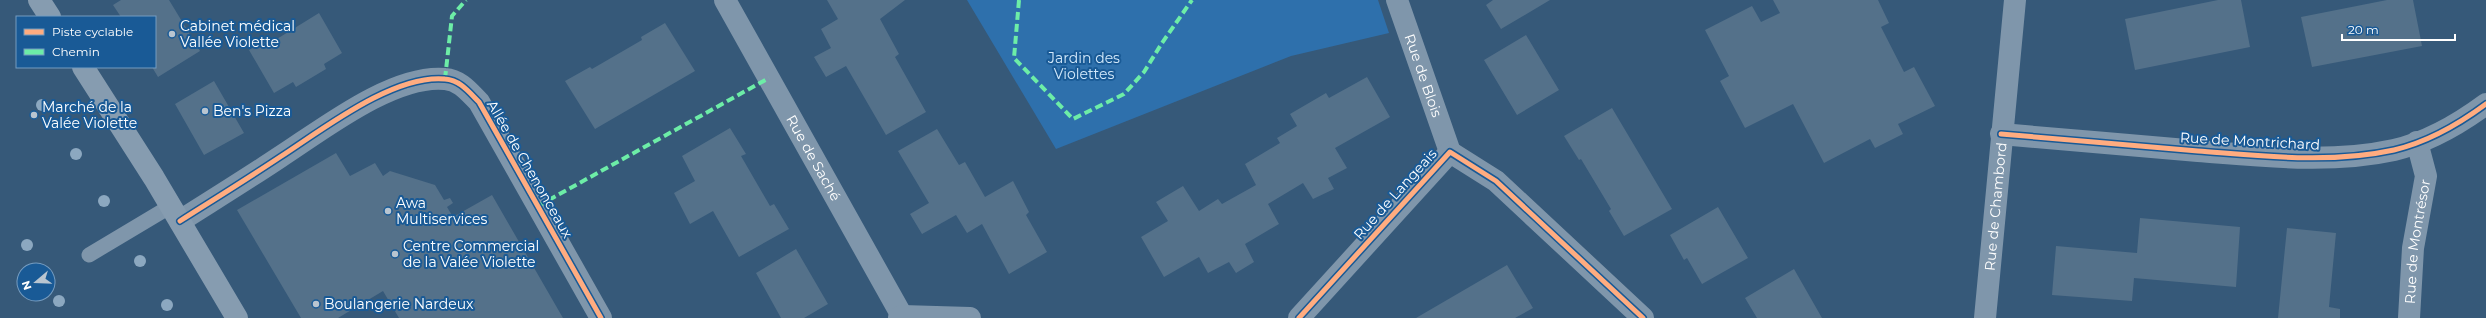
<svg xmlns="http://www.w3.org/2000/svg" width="2486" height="318" font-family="Montserrat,sans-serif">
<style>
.green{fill:#2e70ac}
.building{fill:#54718a}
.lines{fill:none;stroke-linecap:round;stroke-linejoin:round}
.lane{stroke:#7f96ab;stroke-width:15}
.street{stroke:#7f96ab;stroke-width:22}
.secondary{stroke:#869cb0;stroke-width:22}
.quiet{stroke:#6deda7;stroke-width:4;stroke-dasharray:8 4;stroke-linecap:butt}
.cycleway-casing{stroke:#195a96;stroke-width:8}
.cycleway{stroke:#ffac80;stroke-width:5}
.tree{fill:#8ca8c0}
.poi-dot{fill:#b9c5d0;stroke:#195a96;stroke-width:1.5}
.labels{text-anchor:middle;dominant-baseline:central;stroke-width:4;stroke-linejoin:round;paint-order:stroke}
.poi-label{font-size:14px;fill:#fff;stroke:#195a96;text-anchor:start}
.park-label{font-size:14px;fill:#d3e9fb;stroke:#195a96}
.street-label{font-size:14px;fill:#fff;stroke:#195a96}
</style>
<rect width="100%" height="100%" fill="#365979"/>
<path class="green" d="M967,0H1378L1389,33L1291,56L1056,149Z"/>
<path class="building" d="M121,0H169L200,51L158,77L152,67H155V17H121L113,5Z
M827,0H905L880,19L899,54L895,57L926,112L886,135L846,66L826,77L814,57L831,48L821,29L838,19Z
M1493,0H1550L1501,29L1486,5Z
M1773,0H1878L1889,23L1881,27L1904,72L1914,67L1935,106L1898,124L1903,134L1875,148L1870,139L1824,163L1793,104L1745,128L1720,81L1729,76L1705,30L1752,6L1761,22L1780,13Z
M2218,0H2241L2250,47L2135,70L2125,19Z
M2387,0H2413L2422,46L2312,67L2301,17Z
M319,13L342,53L324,64L326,69L296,87L293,82L274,93L249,50L269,37L272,42Z
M665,23L695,71L595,129L565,81L590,67L592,69L642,40L641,37Z
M1526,35L1559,90L1517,115L1484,60Z
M1367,77L1390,117L1335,148L1347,168L1328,178L1334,189L1313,199L1303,183L1268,204L1279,224L1245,244L1254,262L1236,273L1229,262L1208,273L1199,257L1164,277L1141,237L1168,221L1156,202L1183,186L1199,211L1218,199L1222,204L1256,185L1245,164L1280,143L1277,138L1297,126L1290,114L1326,93L1329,98Z
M214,81L244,133L204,155L175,104Z
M1612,108L1672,209L1624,236L1609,211L1611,209L1581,159L1579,160L1564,136Z
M730,128L746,154L741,156L770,206L774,204L789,229L739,257L713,211L690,224L674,193L695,181L682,156Z
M937,129L959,165L965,162L985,197L1013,181L1029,212L1026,215L1047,252L1009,274L982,224L967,233L956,215L922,234L910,214L929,203L898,151Z
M336,153L350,176L375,163L383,176L390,171L435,185L444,200L450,198L453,203L447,207L453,217L492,195L563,318H399L383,291L338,318H301L237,210Z
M1718,207L1748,258L1702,284L1687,258L1684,260L1670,235Z
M2140,218L2240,227L2236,287L2134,278L2132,301L2052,295L2056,246L2137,253Z
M2287,228L2336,233L2329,307L2340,309V318H2278Z
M796,249L828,304L804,318H781L756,273Z
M1507,265L1533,308L1515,318H1416Z
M1794,269L1822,318H1757L1745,298Z"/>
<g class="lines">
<path class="lane" d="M89,255L171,206"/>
<g class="street">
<path id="s1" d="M725,0L902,316"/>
<path id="s2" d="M1397,0L1450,152"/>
<path d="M2001,134C2067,140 2132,145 2198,151C2263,156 2330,164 2394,150C2428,142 2459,124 2486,104"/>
<path d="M180,221C213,200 247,179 280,157C322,130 393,74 445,79C460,80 469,92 479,102L601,318"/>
<path d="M899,318L902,316L970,318"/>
<path d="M1299,318L1450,152L1496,181L1643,318"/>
<path id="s3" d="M1985,318L2015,0"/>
<path id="s4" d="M2409,318L2413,248L2426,176L2417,142"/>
</g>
<path class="secondary" d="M39,0L50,17
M83,67L154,178L237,318"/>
<path class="quiet" d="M1019,0L1014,58L1073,119L1124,94L1144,72L1162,43L1192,0
M445,79L452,16L466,0
M538,206L769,78"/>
<g class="cycleway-casing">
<path id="cycleway" d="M2001,134C2067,140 2132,145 2198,151C2263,156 2330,164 2394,150C2428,142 2459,124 2486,104
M180,221C213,200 247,179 280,157C322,130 393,74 445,79C460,80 469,92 479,102L601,318
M1299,318L1450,152L1496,181L1643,318"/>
</g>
<use href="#cycleway" class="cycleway"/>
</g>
<g class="tree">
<circle cx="42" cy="105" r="6"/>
<circle cx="76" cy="154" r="6"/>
<circle cx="104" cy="201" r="6"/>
<circle cx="27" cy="245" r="6"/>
<circle cx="140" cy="261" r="6"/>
<circle cx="59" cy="301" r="6"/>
<circle cx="167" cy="305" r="6"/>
</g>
<g class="poi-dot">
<circle cx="172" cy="34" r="4"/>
<circle cx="205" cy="111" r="4"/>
<circle cx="34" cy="115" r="4"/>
<circle cx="388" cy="211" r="4"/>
<circle cx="395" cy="254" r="4"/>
<circle cx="316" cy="304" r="4"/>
</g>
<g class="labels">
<g class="poi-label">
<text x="180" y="26">Cabinet médical<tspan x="180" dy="16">Vallée Violette</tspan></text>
<text x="42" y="107">Marché de la<tspan x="42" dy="16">Valée Violette</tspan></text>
<text x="213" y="111">Ben's Pizza</text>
<text x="396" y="203">Awa<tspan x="396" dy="16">Multiservices</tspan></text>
<text x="403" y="246">Centre Commercial<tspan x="403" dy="16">de la Valée Violette</tspan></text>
<text x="324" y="304">Boulangerie Nardeux</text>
</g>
<g class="park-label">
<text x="1084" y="58">Jardin des<tspan x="1084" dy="16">Violettes</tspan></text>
</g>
<g class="street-label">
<text stroke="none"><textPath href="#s2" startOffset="80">Rue de Blois</textPath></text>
<text transform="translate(2250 141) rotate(3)">Rue de Montrichard</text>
<text stroke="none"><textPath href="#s1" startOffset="181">Rue de Saché</textPath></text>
<text transform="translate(530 169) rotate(60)">Allée de Chenonceaux</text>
<text transform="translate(1395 194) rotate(-48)">Rue de Langeais</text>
<text stroke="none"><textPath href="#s3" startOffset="112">Rue de Chambord</textPath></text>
<text stroke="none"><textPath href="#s4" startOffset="77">Rue de Montrésor</textPath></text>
</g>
</g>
<rect x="16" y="16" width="140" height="52" fill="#195a96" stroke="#759cc0"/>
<rect x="24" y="29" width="20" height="6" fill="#ffac80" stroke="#759cc0"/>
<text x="52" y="36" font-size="12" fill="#ffffff">Piste cyclable</text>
<rect x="24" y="49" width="20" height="6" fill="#6deda7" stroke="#759cc0"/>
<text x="52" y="56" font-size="12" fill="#ffffff">Chemin</text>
<g transform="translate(36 282) rotate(251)"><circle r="19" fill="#195a96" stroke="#759cc0"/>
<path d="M0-3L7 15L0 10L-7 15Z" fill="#b9c5d0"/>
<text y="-6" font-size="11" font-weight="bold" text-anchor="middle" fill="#ffffff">N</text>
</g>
<path d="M2342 34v6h113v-6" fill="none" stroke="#ffffff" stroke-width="2"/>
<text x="2348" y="34" font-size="12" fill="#ffffff" stroke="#195a96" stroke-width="3" paint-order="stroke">20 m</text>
</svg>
